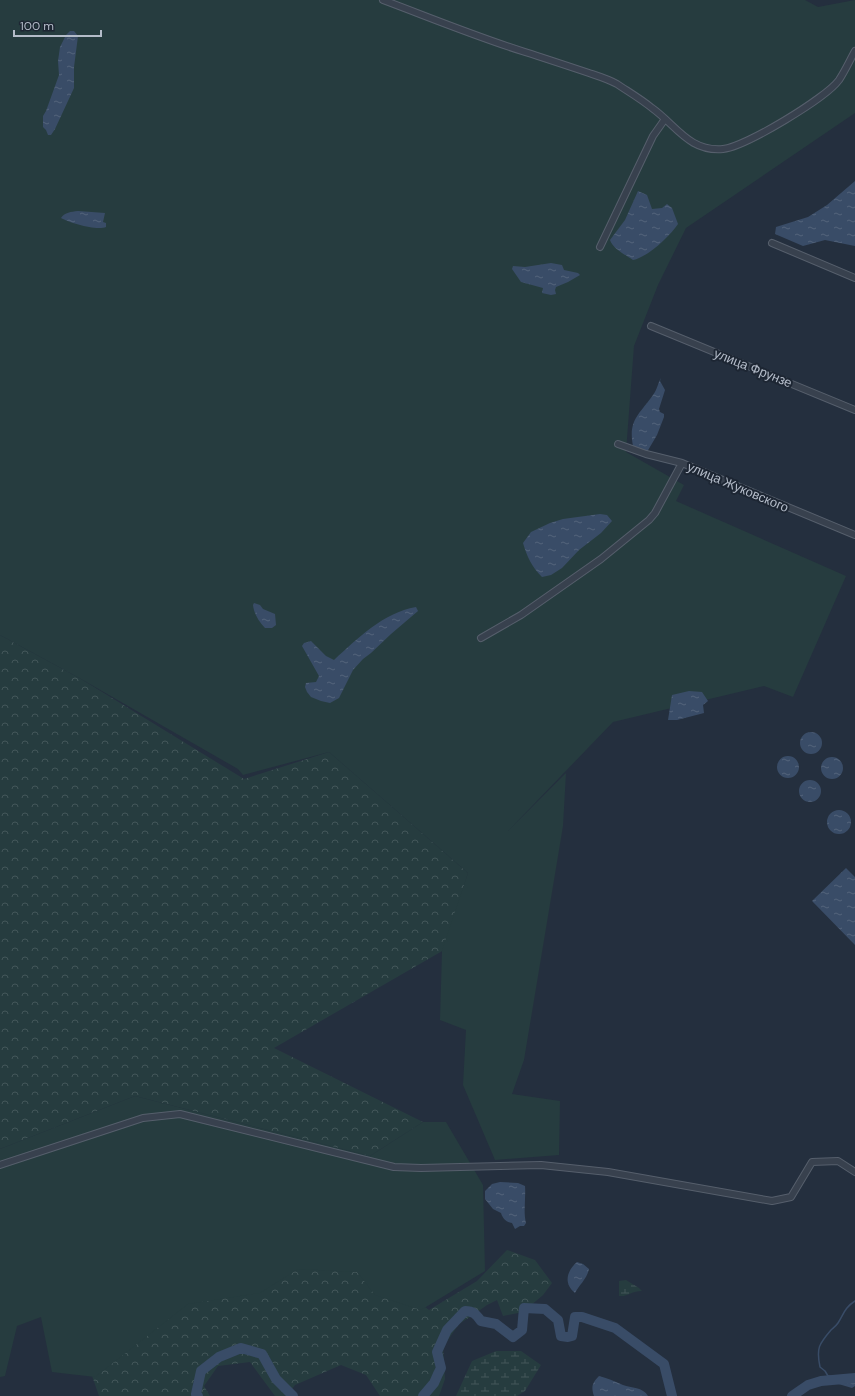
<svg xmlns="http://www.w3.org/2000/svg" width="855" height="1396" font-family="'DM Sans',sans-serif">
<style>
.forest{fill:url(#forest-crowns)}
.wetland{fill:url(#wetland-marsh)}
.garden{fill:#263c3f}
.water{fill:url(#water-ripples)}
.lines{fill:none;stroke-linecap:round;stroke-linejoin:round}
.stream{stroke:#394c67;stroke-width:1.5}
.river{stroke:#394c67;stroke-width:10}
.street-casing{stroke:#565f6c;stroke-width:8}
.street{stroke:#38414e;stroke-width:6}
.labels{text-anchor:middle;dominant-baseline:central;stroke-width:4;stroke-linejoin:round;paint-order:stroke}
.street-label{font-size:13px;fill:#b4bcc9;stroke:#1d2633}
</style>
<defs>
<pattern id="forest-crowns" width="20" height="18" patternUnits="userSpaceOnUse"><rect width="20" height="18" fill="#263c3f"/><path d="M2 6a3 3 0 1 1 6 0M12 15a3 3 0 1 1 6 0" fill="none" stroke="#435659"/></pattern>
<pattern id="wetland-marsh" width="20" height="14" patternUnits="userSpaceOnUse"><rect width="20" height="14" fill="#263c3f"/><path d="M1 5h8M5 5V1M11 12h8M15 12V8" fill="none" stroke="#435659"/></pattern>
<pattern id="water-ripples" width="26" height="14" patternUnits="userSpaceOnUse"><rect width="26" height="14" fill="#394c67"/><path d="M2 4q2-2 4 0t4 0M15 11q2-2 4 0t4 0" fill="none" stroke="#53647b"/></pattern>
</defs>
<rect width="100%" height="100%" fill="#242f3e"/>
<path class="forest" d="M0,635L81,679L244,779L329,752L468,873L444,950L274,1048L423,1122L370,1156L135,1096L0,1149Z
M305,1245L384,1276L429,1310L477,1281L507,1250L535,1260L552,1283L543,1295L523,1312L503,1316L497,1300L487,1305L473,1315L459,1324L443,1347L445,1379L439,1396H380L366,1375L341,1365L295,1385L287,1396H275L250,1362L218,1366L204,1386L210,1396H99L88,1364L157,1300Z"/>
<path class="wetland" d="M626,1280L639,1288L642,1291C631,1291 628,1297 619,1296V1281Z
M496,1351H521L541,1365L525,1391L517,1396H456L472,1361Z"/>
<path class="garden" d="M0,0H805L818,7L855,0V113L686,228L658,285L634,346L626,452L684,485L676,501L846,576L793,697L764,686L613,722L508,831L566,773L563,826L524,1060L512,1094L560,1101L559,1155L495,1160L463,1085L466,1030L440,1020L442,951L468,873L329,752L243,775L238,769L81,679L0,635Z
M135,1096L370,1156L423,1122H446L483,1185L485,1271L421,1310L375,1295L357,1272L298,1269L260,1293L188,1304L95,1377L52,1372L41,1317L17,1326L5,1376L0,1377V1149Z"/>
<path class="water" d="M70,31H74L78,36L74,67V88L55,129L51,135H48L46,130L43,127V116L46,111L59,75L58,61L60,47L66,35Z
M855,181V246L825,240L803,246L775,234L776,227L808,217L827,205Z
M638,191L647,195L652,209L662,208L667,204L672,208L678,224C670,236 648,257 633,260C626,255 613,249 610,240L625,220Z
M78,211L105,213L103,222L106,223V227C97,231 70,223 61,218C65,212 71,212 78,211Z
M551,263L562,265L564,270L578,273L580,275L568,282L556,287L555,290L556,294L551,295L542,293L543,288L521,282L512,269L513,266L525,267Z
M661,378L660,381L665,390L659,409L660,412L664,414V417L657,435L647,452L643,451L633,446C628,420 639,415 653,395C657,390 658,383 661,378Z
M600,514L607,515L612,521L601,533L579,550L562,568L551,575L542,577C532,567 527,557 523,543L531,532L550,523L563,519Z
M254,603L260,605L263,609L275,614L276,625L272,628H265C259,622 254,614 253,605Z
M416,607L418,611L391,634L371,653L363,659L353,670L339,698L330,703L321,701L311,697L307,692L305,687L306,683L316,682L319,676L302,646L304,643L311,641L326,656L334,660C358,638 383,613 416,607Z
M689,691L702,692L708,701L703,705L704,713L677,720H668L672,695Z
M800 743a11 11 0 1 1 22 0a11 11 0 1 1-22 0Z
M777 767a11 11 0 1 1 22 0a11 11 0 1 1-22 0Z
M821 768a11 11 0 1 1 22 0a11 11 0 1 1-22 0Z
M799 791a11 11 0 1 1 22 0a11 11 0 1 1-22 0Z
M827 822a12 12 0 1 1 24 0a12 12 0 1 1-24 0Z
M846,868L855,877V945L812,901Z
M500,1182L518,1183L525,1186C526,1199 523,1211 526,1223L524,1226H520L515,1229L512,1223C506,1222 503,1219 501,1213L493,1209L485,1199V1191L492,1184Z
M577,1262L583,1264L589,1269C587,1279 579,1285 575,1293C563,1283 567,1271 577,1262Z
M850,1374L855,1375V1386L852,1388L825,1380L828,1375L833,1376Z
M599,1376C607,1378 614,1381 623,1385C631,1388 643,1387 648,1396H594C591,1387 592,1383 599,1376Z"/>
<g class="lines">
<path class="stream" d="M828,1376L825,1371L820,1367C816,1348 819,1344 831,1330C833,1328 836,1326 838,1323C844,1314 844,1308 855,1301"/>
<path class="river" d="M198,1396L196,1394L201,1371L219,1357L241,1348L262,1354L276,1379L293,1396
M423,1396L434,1383L438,1374L441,1368L437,1352L447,1330L465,1311C473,1311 476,1314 481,1321L496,1324L513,1337L522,1330L524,1308L545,1309L558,1320L561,1336L568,1337L572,1336L575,1317H582L615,1328L664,1364L672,1396
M792,1396L808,1385L821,1381L855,1378"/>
<g class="street-casing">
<path id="street" d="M383,0C431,18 477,37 525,52C547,59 568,66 589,73C598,76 608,79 617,84C629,92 641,99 652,108C676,125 689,152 723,149C745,147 826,98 839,80C845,71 850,60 855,51
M772,243L855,278
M600,247L653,136L665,119
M651,326L855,410
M618,444L646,454L682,463L855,535
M481,638L521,615L601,559L649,520L655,513L682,463
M0,1165L143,1118L180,1114L394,1167L421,1168L541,1165L608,1172L772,1201L791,1197L812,1162L838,1161L855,1172"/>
</g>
<use href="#street" class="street"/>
</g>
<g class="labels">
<g class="street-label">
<text transform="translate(753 368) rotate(22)">улица Фрунзе</text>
<text transform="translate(738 487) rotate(23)">улица Жуковского</text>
</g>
</g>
<path d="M14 30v6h87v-6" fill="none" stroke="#b4bcc9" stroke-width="2"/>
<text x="20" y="30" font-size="12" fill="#b4bcc9" stroke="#1d2633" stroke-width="3" paint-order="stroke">100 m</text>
</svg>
